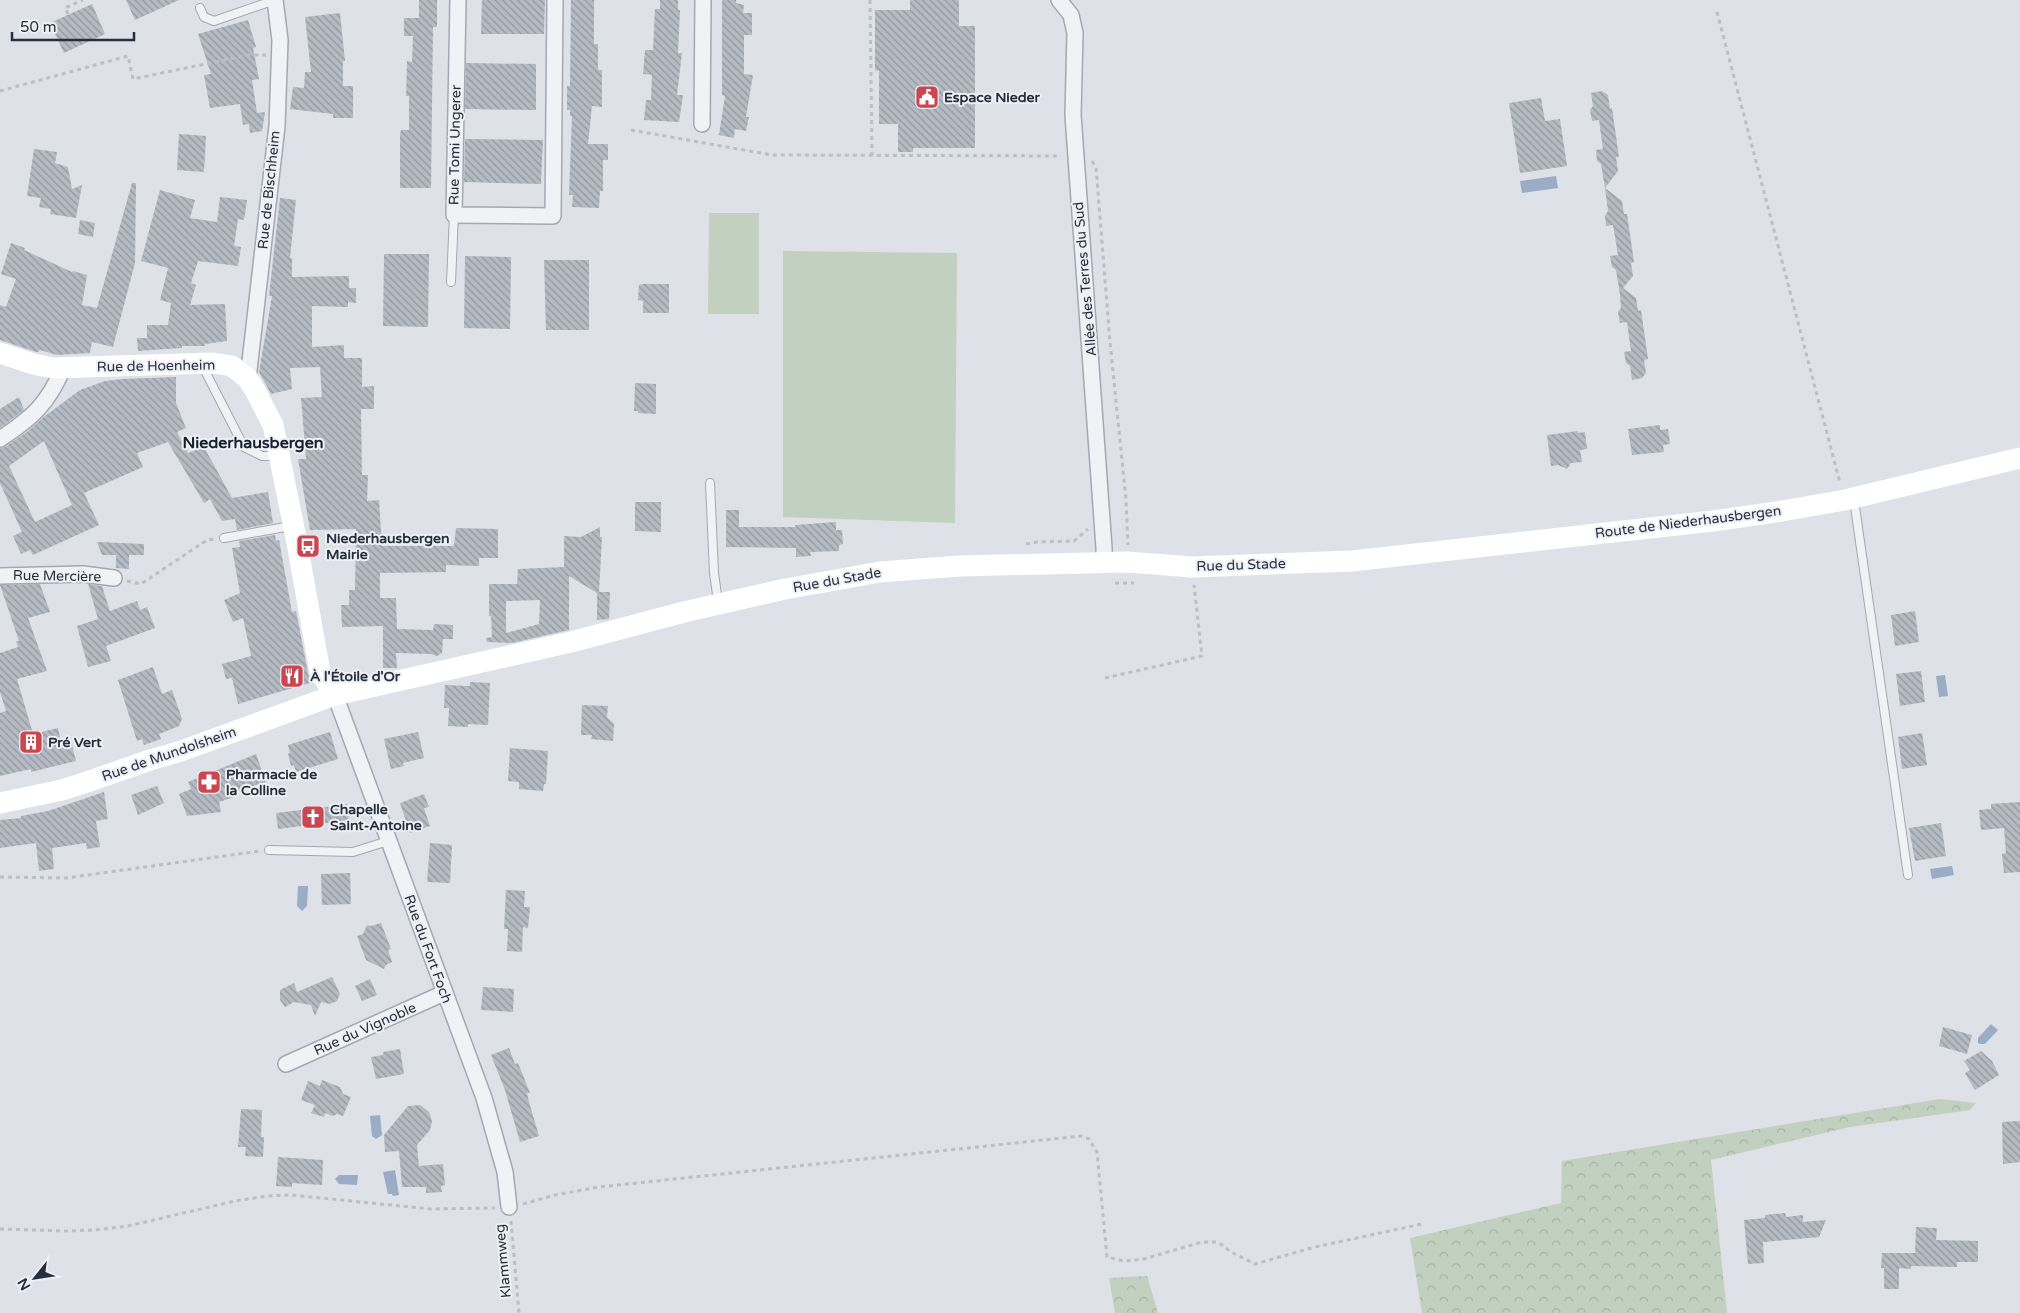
<svg xmlns="http://www.w3.org/2000/svg" width="2020" height="1313" font-family="'Varela Round',sans-serif">
<style>
.grass{fill:#c2d0bf}
.forest{fill:url(#forest-crowns)}
.water{fill:#9aacc6}
.building{fill:url(#building-back-hatch);fill-rule:evenodd}
.lines{fill:none;stroke-linecap:round;stroke-linejoin:round}
.lane-casing{stroke:#a4a8b1;stroke-width:10}
.street-casing{stroke:#a4a8b1;stroke-width:18}
.path{stroke:#bcbfc5;stroke-width:3;stroke-dasharray:4 4;stroke-linecap:butt}
.lane{stroke:#f0f2f5;stroke-width:8}
.street{stroke:#f0f2f5;stroke-width:15}
.secondary{stroke:#fff;stroke-width:21}
.labels{text-anchor:middle;dominant-baseline:central;stroke-width:4;stroke-linejoin:round;paint-order:stroke}
.poi-label{font-size:14px;font-weight:bold;fill:#282e3d;stroke:#edf0f5;text-anchor:start}
.street-label{font-size:14px;fill:#282e3d;stroke:#edf0f5}
.quarter-label{font-size:16px;font-weight:bold;fill:#1a1f2e;stroke:#edf0f5}
</style>
<defs>
<pattern id="forest-crowns" width="20" height="18" patternUnits="userSpaceOnUse" patternTransform="scale(1.25)"><rect width="20" height="18" fill="#c2d0bf"/><path d="M2 6a3 3 0 1 1 6 0M12 15a3 3 0 1 1 6 0" fill="none" stroke="#a7b3a5"/></pattern>
<pattern id="building-back-hatch" width="6" height="6" patternUnits="userSpaceOnUse" patternTransform="scale(1.25)"><rect width="6" height="6" fill="#b5bac3"/><path d="M-1 5l2 2M0 0l6 6M5-1l2 2" fill="none" stroke="#9398a0"/></pattern>
</defs>
<rect width="100%" height="100%" fill="#dee1e7"/>
<path class="grass" d="M709,213H759V314H708Z
M783,251L957,253L955,523L783,517Z"/>
<path class="forest" d="M1940,1099L1976,1103L1970,1110L1850,1127L1711,1160L1727,1313H1422L1410,1238L1561,1203L1562,1161Z
M1147,1276L1158,1313H1115L1109,1278Z"/>
<path class="water" d="M1556,176L1558,188L1522,193L1520,181Z
M1945,675L1948,696L1939,697L1936,676Z
M1952,866L1954,875L1932,879L1930,869Z
M298,886H308L307,906L302,911L297,906Z
M1991,1024L1998,1030L1985,1044H1980L1978,1043V1038Z
M380,1115L382,1135L376,1139L372,1136L370,1116Z
M395,1170L399,1195L393,1196L392,1194H388L383,1172Z
M339,1175H358L357,1185L339,1184L335,1179Z"/>
<path class="building" d="M126,0H179L135,20Z
M419,0H437V27H433L431,188H400V134L401,130H409V96H406L407,61L412,62L413,36H404V18H419Z
M482,0H545L544,34H481Z
M571,0H594V44H598V70H602V107L592,106L588,144H608V160H603V191H600L599,208L572,207L573,195H569L572,116H570V110H567V86H570Z
M660,0H678V10H680L678,53H682L677,95H683L679,122L644,120L646,100H651L652,75L643,74L645,50H653L655,9H660Z
M722,0H736V3L744,5L743,13H752V35H744V74L753,75L746,117H749L746,131L735,129L734,138L719,135L725,96L722,95Z
M910,0H959V26H975V148H913V152H898V124H879V71L875,70V10H910Z
M92,4L105,34L64,53L50,23Z
M340,13L345,61H343V86H353V118H333V114L290,109L293,87L304,88L305,72H311L305,17Z
M248,20L256,47L253,48L259,79L252,80L257,113L265,112L262,131L250,133L249,124L243,125L240,104L210,108L204,75L211,74L198,34Z
M466,63L536,64V110L465,109Z
M1602,91L1608,95L1610,109L1612,108L1619,157H1616L1618,171L1605,188L1601,164L1597,161L1596,150L1603,149L1599,120L1592,121L1590,110L1593,106L1591,93Z
M1541,98L1545,121L1560,119L1567,166L1520,173L1509,103Z
M179,134L206,136L204,172L177,170Z
M465,139L543,140L541,184L464,182Z
M34,149L57,152L55,163L68,167L72,189L82,185L76,218L50,214L51,209L39,207L41,198L27,196Z
M132,183H136L135,263L113,347L92,342L90,353L57,355L40,350L38,352H36L0,340V305L6,307L16,279L1,274L11,243L25,248L24,250L72,272L73,271L87,275L82,305L97,308Z
M1605,188L1622,201L1624,214H1627L1634,262L1631,263L1633,276L1623,288L1636,298L1638,311L1641,310L1648,359L1644,360L1646,373L1642,378L1632,380L1630,366L1626,363L1624,352L1631,351L1627,322L1620,323L1618,312L1621,308L1620,295L1616,270L1612,267L1610,256L1618,255L1613,225L1606,226L1605,216L1608,211Z
M160,190L195,200L190,218L217,222L220,197L247,200L244,220L238,219L234,246L241,247L238,266L198,261L191,283L196,285L190,305L225,304L227,341L205,344V346H182V348L138,351L137,338H147V325H168L171,303L160,300L168,268L141,261Z
M280,198L296,200L290,258H292V277L349,276V288H356V303L348,302V307L312,306V347L344,345V358H362V387L374,386V409H361L362,475H368L367,501L379,500L382,546H454L456,528L498,529V558H479V566L446,565V572L380,573V598H396L397,629L433,630L434,624L453,625V639H443L442,653L437,656L431,654L396,653L397,668H383V626L342,627L341,605H349V590H355L356,529L310,530L298,459H306L301,398L322,397L320,367L290,368L292,389L271,394L259,372L272,296H269Z
M80,220L95,223L93,237L78,234Z
M384,254H429L428,327L383,326Z
M465,256L511,257L510,329L464,328Z
M544,260H589V330H546Z
M643,284H669V313H643V301L638,300L639,285Z
M176,377V403L186,428L177,432L188,453L204,447L232,498L268,492L273,523L237,530L235,519L222,521L210,499L204,503L168,442L137,453L143,467L84,493L99,525L33,555L30,550L21,554L13,536L22,532L0,483V448L5,447L27,432L45,416L80,390L105,381L123,379ZM44,441L72,505L35,522L9,466Z
M635,383L656,384V414L638,413V411H634Z
M19,397L24,410L0,428V409Z
M1660,425V430L1668,429L1670,444L1663,445L1664,452L1632,455L1628,429Z
M1578,431V433L1585,432L1587,449L1580,450L1582,462L1571,463L1567,469L1558,465L1551,466L1547,435Z
M635,502H661V532L635,531Z
M726,510H739V527H796L795,525L836,522V530H842L843,544L839,545V551L810,552L811,556L796,557V548L726,547Z
M600,527V537H602L599,592H610L609,619L597,620V593L569,576V630L512,643L487,642L486,638L492,637L491,616H489V584H517L518,569L564,567V536L581,537ZM540,600L539,624L506,633V601Z
M275,535L276,541L279,540L292,612L296,611L310,683L238,704L232,678L226,679L222,664L251,656L243,618L233,622L224,600L240,593L232,548L240,547L239,541Z
M97,542L144,544V555H129V569L116,568V555H102Z
M40,584L50,612L28,618L47,671L17,679L33,734L58,728L61,743L71,741L76,761L31,772V769L0,776V713L6,711L0,692V653L18,647L16,641H19L0,585Z
M88,584L102,586L110,611L137,601L140,610L147,607L155,628L106,646L111,661L88,667L77,626L98,619Z
M1915,611L1919,642L1895,646L1891,615Z
M153,667L162,694L172,690L182,719L179,726L159,734L161,739L144,745L142,739L137,741L118,680Z
M1921,671L1925,702L1900,706L1896,674Z
M470,682L490,683L488,725L468,724V727L448,726L449,708H444L445,685L470,686Z
M582,705L608,706L607,717L614,724L613,741L591,739L592,735H581Z
M330,732L338,759L296,772L294,765L291,766L288,754L290,753L288,745Z
M418,732L424,758L403,763L404,766L391,769L384,739Z
M1922,733L1927,765L1902,769L1898,737Z
M510,748L548,751L546,784H544L543,791L519,789V782L508,781Z
M256,754L266,782L236,792L237,796L219,802L221,812L187,816L179,794L191,789L188,782Z
M157,786L164,803L138,815L131,795Z
M104,792L108,819L96,821L100,847L87,849L86,843L52,848L54,869L39,871L36,843L0,848V820L21,818V816L48,811Z
M424,794L429,807L424,808L430,826L410,833L400,803Z
M2020,802V872L2004,873L2002,854L2006,853L2004,828L1981,830L1979,810L1991,809V804Z
M347,804L349,820L319,824V808Z
M301,810V826L278,829L276,813Z
M1941,823L1946,856L1915,861L1909,828Z
M430,843L452,845L450,883L427,882Z
M350,873L351,904L322,905L321,874Z
M506,890L525,891L524,907H530L528,928L523,927L522,952L507,951L508,929H504Z
M381,923L391,949L388,950L392,962L386,965L384,969L366,960L357,936L363,934L367,925L371,926Z
M332,977L340,994L337,1001L330,1004L321,1002L315,1016L311,1005L294,1002L285,1007L280,1000V990L294,983L297,992Z
M370,979L377,995L362,1001L355,986Z
M483,987L514,989L513,1012L481,1010Z
M1943,1027L1972,1035L1967,1054L1939,1046Z
M509,1048L515,1064L518,1063L530,1093H527L529,1102L539,1136L520,1142L505,1090L491,1055Z
M400,1049L404,1074L376,1079L371,1057L383,1055V1052Z
M1981,1051L1992,1061L1999,1075L1975,1090L1965,1073L1970,1070L1964,1061Z
M322,1080L340,1087L343,1094L351,1097L343,1116L337,1114L333,1116L325,1113L324,1117L311,1113L315,1105L301,1100L308,1081L320,1086Z
M420,1105L429,1112L432,1121L430,1130L417,1145L419,1166L443,1164L445,1185L441,1186L442,1192L426,1193V1187H402L399,1151L385,1152L384,1135L408,1106Z
M241,1109L262,1110L261,1137H264L263,1157L245,1156L246,1147H238Z
M2020,1121V1162L2003,1164L2002,1122Z
M278,1157L323,1160L322,1185L292,1183V1187L276,1186Z
M1785,1213L1786,1217L1803,1215V1222L1826,1220L1819,1237L1763,1242L1764,1263L1748,1264L1744,1220L1765,1218V1215Z
M1916,1227L1937,1228L1936,1240L1978,1241V1262H1957V1267L1911,1266V1269L1899,1268V1289H1884V1268H1881L1882,1253H1915Z"/>
<g class="lines">
<g class="lane-casing">
<path id="lane" d="M200,8L204,17L214,21L275,0
M451,282L454,215
M202,365L244,447L262,456H277
M710,483L714,573L718,602
M1854,500L1908,875
M224,538L291,526
M269,850L353,852L388,841"/>
</g>
<g class="street-casing">
<path id="street" d="M458,0L454,215L553,216L555,0
M1059,0L1071,15L1075,33L1073,115L1104,548V563
M702,124L703,0
M248,379L277,126L280,40L275,0
M0,439C32,418 48,404 63,368
M0,576L83,574L114,578
M335,695L484,1098L505,1172L509,1207
M286,1064L444,993"/>
</g>
<path class="path" d="M870,0L872,155
M1717,12L1840,483
M68,14L65,8L83,0
M0,91L128,56L133,79L249,55H266
M631,130L772,155L1061,156
M1092,161L1096,167L1110,342L1126,500L1128,545
M1026,544L1037,542L1074,541L1088,529
M127,581L141,584L207,540L215,539
M1115,583H1134
M1105,678L1202,656L1194,585
M0,877L66,878L260,851
M523,1204L555,1195L599,1187L1081,1136L1089,1139L1097,1152L1107,1257L1124,1261L1144,1259L1202,1242H1218L1231,1252L1255,1264L1315,1247L1422,1224
M511,1221L519,1313
M0,1229L65,1231L95,1230L128,1226L235,1201L267,1196L291,1195L431,1209L495,1208"/>
<use href="#lane" class="lane"/>
<use href="#street" class="street"/>
<path class="secondary" d="M0,353L33,364L53,368L213,363L232,366L248,379L256,392L273,425L297,543L320,672L335,695
M0,803L62,790L87,782L150,760L181,751L335,695L571,642L684,612L785,589L880,572L960,566L1127,562L1192,567L1352,561L1713,521L1782,511L1845,500L2020,458"/>
</g>
<defs>
<g id="civic-square" transform="scale(1.25)"><rect x="-9" y="-9" width="18" height="18" rx="4" fill="#c84751" stroke="#edf0f5"/><path d="M-.6-6.5H3V-4.5H.6V-3L4-1V1h2V6H-6V1h2V-1L-.6-3ZM-1.2 2.5V6h2.4V2.5Z" fill="#fff"/></g>
<g id="bus-square" transform="scale(1.25)"><rect x="-9" y="-9" width="18" height="18" rx="4" fill="#c84751" stroke="#edf0f5"/><path d="M-5-6H5V4H4V6H2V4H-2V6H-4V4H-5ZM-3.5-4V0h7V-4ZM-3.5 1.2v1.5H-2V1.2ZM2 1.2v1.5H3.5V1.2Z" fill="#fff"/></g>
<g id="restaurant-square" transform="scale(1.25)"><rect x="-9" y="-9" width="18" height="18" rx="4" fill="#c84751" stroke="#edf0f5"/><path d="M-5-6h1v4h1v-4h1v4h1v-4h1v5L-1.5 .5V6h-2V.5L-5-1ZM5-6V6H3V1.5H1.5Q1.5-4 5-6Z" fill="#fff"/></g>
<g id="building-square" transform="scale(1.25)"><rect x="-9" y="-9" width="18" height="18" rx="4" fill="#c84751" stroke="#edf0f5"/><path d="M-4-6H4V6H1V3H-1V6H-4ZM-2.5-4.3h1.7v1.8h-1.7ZM.8-4.3h1.7v1.8H.8ZM-2.5-1h1.7V.8h-1.7ZM.8-1h1.7V.8H.8Z" fill="#fff"/></g>
<g id="pharmacy-square" transform="scale(1.25)"><rect x="-9" y="-9" width="18" height="18" rx="4" fill="#c84751" stroke="#edf0f5"/><path d="M-2-6h4v4h4v4h-4v4h-4v-4h-4v-4h4Z" fill="#fff"/></g>
<g id="church-square" transform="scale(1.25)"><rect x="-9" y="-9" width="18" height="18" rx="4" fill="#c84751" stroke="#edf0f5"/><path d="M-1.2-6h2.4v3.5h3.3v2.4h-3.3V6h-2.4V-.1h-3.3v-2.4h3.3Z" fill="#fff"/></g>
</defs>
<g fill-rule="evenodd">
<use href="#civic-square" x="927" y="97"/>
<use href="#bus-square" x="308" y="546"/>
<use href="#restaurant-square" x="292" y="676"/>
<use href="#building-square" x="31" y="742"/>
<use href="#pharmacy-square" x="209" y="782"/>
<use href="#church-square" x="313" y="817"/>
</g>
<g class="labels">
<g class="poi-label">
<text x="944" y="97">Espace Nieder</text>
<text x="326" y="538">Niederhausbergen<tspan x="326" dy="16">Mairie</tspan></text>
<text x="310" y="676">À l'Étoile d'Or</text>
<text x="48" y="742">Pré Vert</text>
<text x="226" y="774">Pharmacie de<tspan x="226" dy="16">la Colline</tspan></text>
<text x="330" y="809">Chapelle<tspan x="330" dy="16">Saint-Antoine</tspan></text>
</g>
<g class="street-label">
<text transform="translate(455 145) rotate(-89)">Rue Tomi Ungerer</text>
<text transform="translate(269 190) rotate(-84)">Rue de Bischheim</text>
<text transform="translate(1085 279) rotate(-95)">Allée des Terres du Sud</text>
<text transform="translate(156 366) rotate(-1)">Rue de Hoenheim</text>
<text transform="translate(1688 522) rotate(-7)">Route de Niederhausbergen</text>
<text transform="translate(1241 565) rotate(-2)">Rue du Stade</text>
<text transform="translate(57 576) rotate(1)">Rue Mercière</text>
<text transform="translate(837 580) rotate(-10)">Rue du Stade</text>
<text transform="translate(169 754) rotate(-19)">Rue de Mundolsheim</text>
<text transform="translate(428 949) rotate(70)">Rue du Fort Foch</text>
<text transform="translate(365 1029) rotate(-24)">Rue du Vignoble</text>
<text transform="translate(503 1261) rotate(-95)">Klammweg</text>
</g>
<g class="quarter-label">
<text x="253" y="443">Niederhausbergen</text>
</g>
</g>
<g transform="translate(35 1278) rotate(240)" stroke="#edf0f5" stroke-width="4" paint-order="stroke">
<path d="M0-4L9 19L0 12L-9 19Z" fill="#282e3d"/>
<text y="-8" font-size="14" font-weight="bold" text-anchor="middle" fill="#282e3d">N</text>
</g>
<path d="M12 32v8h122v-8" fill="none" stroke="#282e3d" stroke-width="2.5"/>
<text x="20" y="32" font-size="15" fill="#282e3d" stroke="#edf0f5" stroke-width="4" paint-order="stroke">50 m</text>
</svg>
